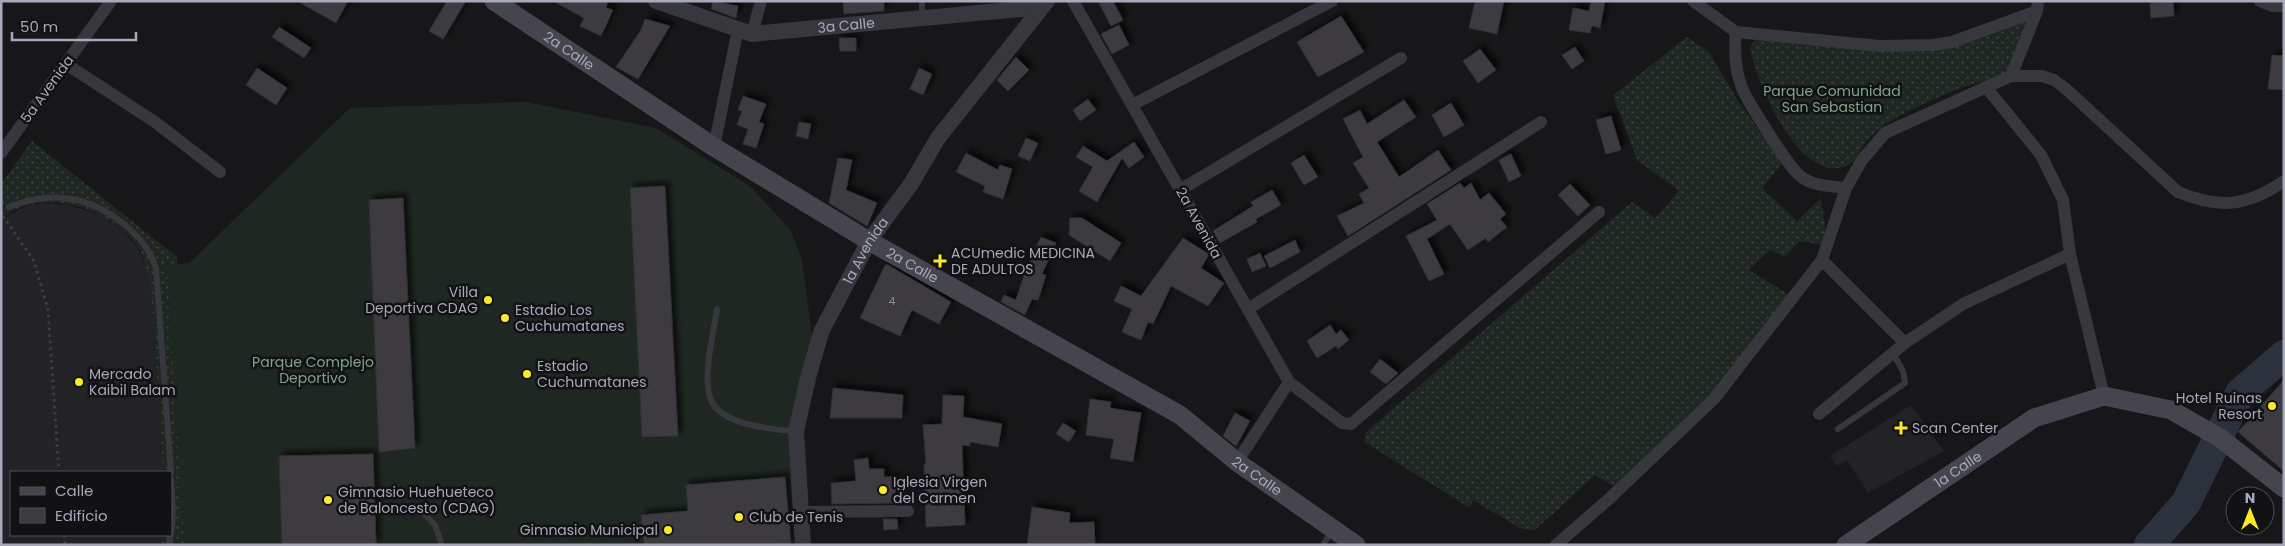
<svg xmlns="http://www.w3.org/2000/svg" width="2285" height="546" font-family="Poppins,sans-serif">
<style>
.built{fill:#232226}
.grass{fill:url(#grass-dots)}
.garden{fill:#1e2721}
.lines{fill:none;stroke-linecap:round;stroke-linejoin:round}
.river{stroke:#2b313d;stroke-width:30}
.building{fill:#3c3b41;stroke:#313035;filter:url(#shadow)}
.path{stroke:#3d3d45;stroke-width:3;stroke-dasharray:2.5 4;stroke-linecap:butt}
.service{stroke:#37373e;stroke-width:6}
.minor{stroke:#37373e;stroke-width:12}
.tertiary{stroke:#37373e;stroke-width:16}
.secondary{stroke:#45454e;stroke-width:19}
.poi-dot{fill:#fde82a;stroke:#121113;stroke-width:2}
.labels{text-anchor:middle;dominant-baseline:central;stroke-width:5;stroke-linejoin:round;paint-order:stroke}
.number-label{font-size:11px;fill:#8c8e9b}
.street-label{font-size:14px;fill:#a7a9b9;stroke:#121113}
.park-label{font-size:14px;fill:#7da589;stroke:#121113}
.poi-label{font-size:14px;fill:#a7a9b9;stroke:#121113;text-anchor:start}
</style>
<defs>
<pattern id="grass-dots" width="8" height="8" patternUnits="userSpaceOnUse" patternTransform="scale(1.25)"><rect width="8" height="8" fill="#1e2721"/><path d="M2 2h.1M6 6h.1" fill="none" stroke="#3c443f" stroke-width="1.8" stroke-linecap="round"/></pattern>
<filter id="shadow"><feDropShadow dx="4.5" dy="-4.5" stdDeviation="2.5" flood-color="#0009"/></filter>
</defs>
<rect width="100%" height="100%" fill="#171618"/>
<path class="built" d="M45,203L69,205L103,216L123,231L138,248L147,268L151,291L163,472H11V535H164L161,545H1V220L27,205Z
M1911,405L1944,451L1868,493L1847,460L1837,466L1830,456Z"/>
<path class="grass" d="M2034,16L2012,73C1995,79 1978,82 1961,88C1942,95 1905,112 1889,122C1881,127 1871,136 1866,142C1858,152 1857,163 1843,167C1798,181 1756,82 1750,48L1757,36L1934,50Z
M1687,37L1709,52L1738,101L1765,139L1785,160L1762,188L1797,221L1821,198L1828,246L1800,241L1784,257L1770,250L1749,270L1798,300L1744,366L1618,489L1595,475L1534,531L1520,528L1473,500L1470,508L1364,442L1366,432L1632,202L1655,218L1679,191L1637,160L1613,95Z
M32,141L177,257L191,545H161L164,535H171V472H163L151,291C148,277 146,259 138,247C111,208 39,184 1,220V184Z"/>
<path class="garden" d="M526,102L656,128L750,186L790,229L802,259L812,336L795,432L808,545H184L167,265L189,263L350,108Z"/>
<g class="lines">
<path class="river" d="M2149,545L2186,503L2240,393L2284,355"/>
</g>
<path class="building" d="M297,1H348L336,23Z
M447,1H466L443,39L429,31Z
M553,1H608L606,8L613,10L601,36L580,26L584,18Z
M713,1L738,6L736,18L711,9Z
M843,1H884V11L844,14Z
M1098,1H1113L1123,20L1111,26Z
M1475,1H1504L1497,34L1469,28Z
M1591,1H1605L1600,28L1592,26L1590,33L1569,30L1573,8L1589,11Z
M2173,1L2174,16L2151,18L2150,3Z
M1341,16L1364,52L1318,77L1297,42Z
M645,19L670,26L638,79L616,67L641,30Z
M1119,25L1129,45L1112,54L1101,34Z
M279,27L311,48L304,58L272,37Z
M839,38H856V51H840Z
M1575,47L1584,61L1572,69L1562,55Z
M1480,49L1496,70L1478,83L1463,61Z
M2272,55L2284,56V90L2268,89Z
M1016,57L1029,70L1008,91L997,80Z
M257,68L287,88L276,105L246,85Z
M919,68L932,74L923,95L910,89Z
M743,96L766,104L759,122L764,124L756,148L743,144L748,129L737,125L742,111L738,110Z
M1088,99L1096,110L1080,121L1073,110Z
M1404,100L1416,117L1377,142L1399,177L1438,150L1451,170L1348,236L1337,216L1364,203L1359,194L1369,188L1353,163L1363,157L1343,119L1360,110L1367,124Z
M1451,103L1464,125L1444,137L1432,115Z
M1611,116L1621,150L1606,154L1596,120Z
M799,122L811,124L808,139L796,136Z
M1026,138L1038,143L1030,161L1018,156Z
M1134,142L1144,157L1129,168L1122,158L1097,202L1079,191L1093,167L1076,157L1083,146L1107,161Z
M966,153L998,170L1000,165L1012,169L1003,199L983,192L985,186L956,172Z
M1511,154L1521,176L1509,182L1499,160Z
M1304,155L1318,177L1304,185L1291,163Z
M838,158L852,160L846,190L877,203L867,226L829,203Z
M1460,183L1464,188L1471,183L1480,200L1489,193L1506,214L1500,219L1507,227L1488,242L1486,238L1468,250L1450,224L1427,239L1444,274L1429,281L1406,236L1437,220L1427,204Z
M1570,184L1590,205L1578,216L1558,195Z
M665,186L678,436L642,437L630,188Z
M1272,190L1281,205L1256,219L1257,222L1220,243L1213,231L1253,206L1251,202Z
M403,198L415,448L379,452L369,200Z
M1070,218H1082L1121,243L1110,261L1069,235Z
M1041,237L1056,243L1042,274L1046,275L1038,300L1032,299L1025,315L1001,302L1004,295L1016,300L1026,269Z
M1183,238L1207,253L1208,256L1201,268L1224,283L1208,306L1171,286L1153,324L1148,322L1141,340L1122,332L1132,309L1114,301L1121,286L1141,296Z
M1295,240L1300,252L1270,268L1264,256Z
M1260,253L1266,266L1252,272L1247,259Z
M885,265H888L951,302L939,324L912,310L900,336L860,318Z
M1330,325L1336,334L1341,330L1349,340L1338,349L1336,346L1317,358L1307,341Z
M1380,359L1398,373L1386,384L1370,372Z
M2284,380V471L2238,432Z
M833,388L903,395L902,418H830Z
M943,395L964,396L963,417L1002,424L998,447L970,442V446L962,445L965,525L926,527L924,464H926L923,425L942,424Z
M1090,399L1111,402L1110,408L1141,413L1133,462L1110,458L1114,439L1086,435Z
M1235,413L1250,421L1236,446L1223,436Z
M1063,423L1076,431L1069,442L1056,434Z
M373,454L376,545H282L279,456Z
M868,458L869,469H884V477H895L896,503L832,504L831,483L856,481L854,460Z
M785,477L791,545H644L641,515L688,511L686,485Z
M1032,507L1070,513L1069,523L1094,522L1095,545H1027Z
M883,519H897L898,529L884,530Z"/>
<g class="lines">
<path class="path" d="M3,216L34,261L48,310L59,472
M64,535L65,545
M696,545L692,492L778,486L782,545"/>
<path class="service" d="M922,17V1
M9,207C51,190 90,196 125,225C140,237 150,250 156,268L171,472
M717,309C714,332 700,384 713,404C726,425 774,430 796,431
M1838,429L1905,383L1903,371L1893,353
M419,508L435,525L442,545
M168,545C175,523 173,503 171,481
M1323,545L1332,530"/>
<path class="minor" d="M1073,1L1289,382L1342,423L1351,424L1599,212
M1693,1L1736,32L1880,46L1933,45L1952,42L2037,11
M2260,1L2272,6H2284
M1736,32C1734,51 1735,70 1742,88C1749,104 1787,164 1799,175C1811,186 1830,186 1846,188
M752,34L761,1
M66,64L155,122L220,172
M2011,76L2037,11L2038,1
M1986,87L2041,155L2063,200L2070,254L2104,396
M1132,105L1332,1
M714,147L738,29
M1,153L111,1
M1180,190L1401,58
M1822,260L1905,343
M1248,309L1541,122
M1819,414L1905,343L1963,304L2070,254
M1237,462L1289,382
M801,512L908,511
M1556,545L1610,498L1714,399L1822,260L1846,188L1862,160L1885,133L2011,76H2042L2054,80L2065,88L2178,192C2219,209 2247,207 2284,181"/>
<g class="tertiary">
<path id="s1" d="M656,1L752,34L1042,7"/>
<path id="s2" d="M803,545L796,431L809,374L822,330L869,241L911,184L938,138L1047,1"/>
</g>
<g class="secondary">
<path id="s3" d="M494,1L714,147L869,241L1180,415L1237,462L1356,545"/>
<path id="s4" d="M1846,545L2034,418L2104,396L2171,410L2220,438L2284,488"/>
</g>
</g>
<g class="poi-dot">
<path d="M937.5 253.5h5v5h5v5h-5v5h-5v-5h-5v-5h5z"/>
<circle cx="488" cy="300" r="5"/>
<circle cx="505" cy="318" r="5"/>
<circle cx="527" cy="374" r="5"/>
<circle cx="79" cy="382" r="5"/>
<circle cx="2272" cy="406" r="5"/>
<path d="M1898.5 420.5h5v5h5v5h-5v5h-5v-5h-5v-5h5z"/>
<circle cx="883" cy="490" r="5"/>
<circle cx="328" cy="500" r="5"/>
<circle cx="739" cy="517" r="5"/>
<circle cx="668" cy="530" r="5"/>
</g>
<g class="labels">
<g class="number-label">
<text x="892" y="301">4</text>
</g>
<g class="street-label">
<text stroke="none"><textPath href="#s1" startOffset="196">3a Calle</textPath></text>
<text stroke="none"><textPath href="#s3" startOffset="90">2a Calle</textPath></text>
<text transform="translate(47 89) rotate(-54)">5a Avenida</text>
<text transform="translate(1199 223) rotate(61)">2a Avenida</text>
<text stroke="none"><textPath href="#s2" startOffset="309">1a Avenida</textPath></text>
<text stroke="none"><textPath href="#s3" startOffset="495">2a Calle</textPath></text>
<text stroke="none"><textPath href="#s4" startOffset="135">1a Calle</textPath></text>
<text stroke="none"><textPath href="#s3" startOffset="900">2a Calle</textPath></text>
</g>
<g class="park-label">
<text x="1832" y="91">Parque Comunidad<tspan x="1832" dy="16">San Sebastian</tspan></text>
<text x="313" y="362">Parque Complejo<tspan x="313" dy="16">Deportivo</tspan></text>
</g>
<g class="poi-label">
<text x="951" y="253">ACUmedic MEDICINA<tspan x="951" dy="16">DE ADULTOS</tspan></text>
<text x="478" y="292" text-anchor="end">Villa<tspan x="478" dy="16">Deportiva CDAG</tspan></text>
<text x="515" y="310">Estadio Los<tspan x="515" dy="16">Cuchumatanes</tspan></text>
<text x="537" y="366">Estadio<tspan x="537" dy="16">Cuchumatanes</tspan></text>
<text x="89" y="374">Mercado<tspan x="89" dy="16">Kaibil Balam</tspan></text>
<text x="2262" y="398" text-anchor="end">Hotel Ruinas<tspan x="2262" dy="16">Resort</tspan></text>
<text x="1912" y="428">Scan Center</text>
<text x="893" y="482">Iglesia Virgen<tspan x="893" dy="16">del Carmen</tspan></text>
<text x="338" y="492">Gimnasio Huehueteco<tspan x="338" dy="16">de Baloncesto (CDAG)</tspan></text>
<text x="749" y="517">Club de Tenis</text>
<text x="658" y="530" text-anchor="end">Gimnasio Municipal</text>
</g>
</g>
<rect width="2285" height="546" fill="none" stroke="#a7a9b9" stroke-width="5"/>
<rect x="10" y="471" width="162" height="65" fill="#121113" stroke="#4e4e55"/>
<rect x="20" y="487" width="25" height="8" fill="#45454e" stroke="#4e4e55"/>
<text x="55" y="496" font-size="15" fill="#a7a9b9">Calle</text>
<rect x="20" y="508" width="25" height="15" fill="#3c3b41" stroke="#4e4e55"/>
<text x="55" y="521" font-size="15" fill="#a7a9b9">Edificio</text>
<g transform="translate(2250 511)"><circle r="24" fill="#121113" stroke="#4e4e55"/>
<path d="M0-4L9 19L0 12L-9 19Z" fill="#fde82a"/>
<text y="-8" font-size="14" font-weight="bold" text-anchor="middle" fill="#a7a9b9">N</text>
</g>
<path d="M12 32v8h124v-8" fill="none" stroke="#a7a9b9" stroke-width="2.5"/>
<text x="20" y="32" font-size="15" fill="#a7a9b9" stroke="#121113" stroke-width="4" paint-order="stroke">50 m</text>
</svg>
